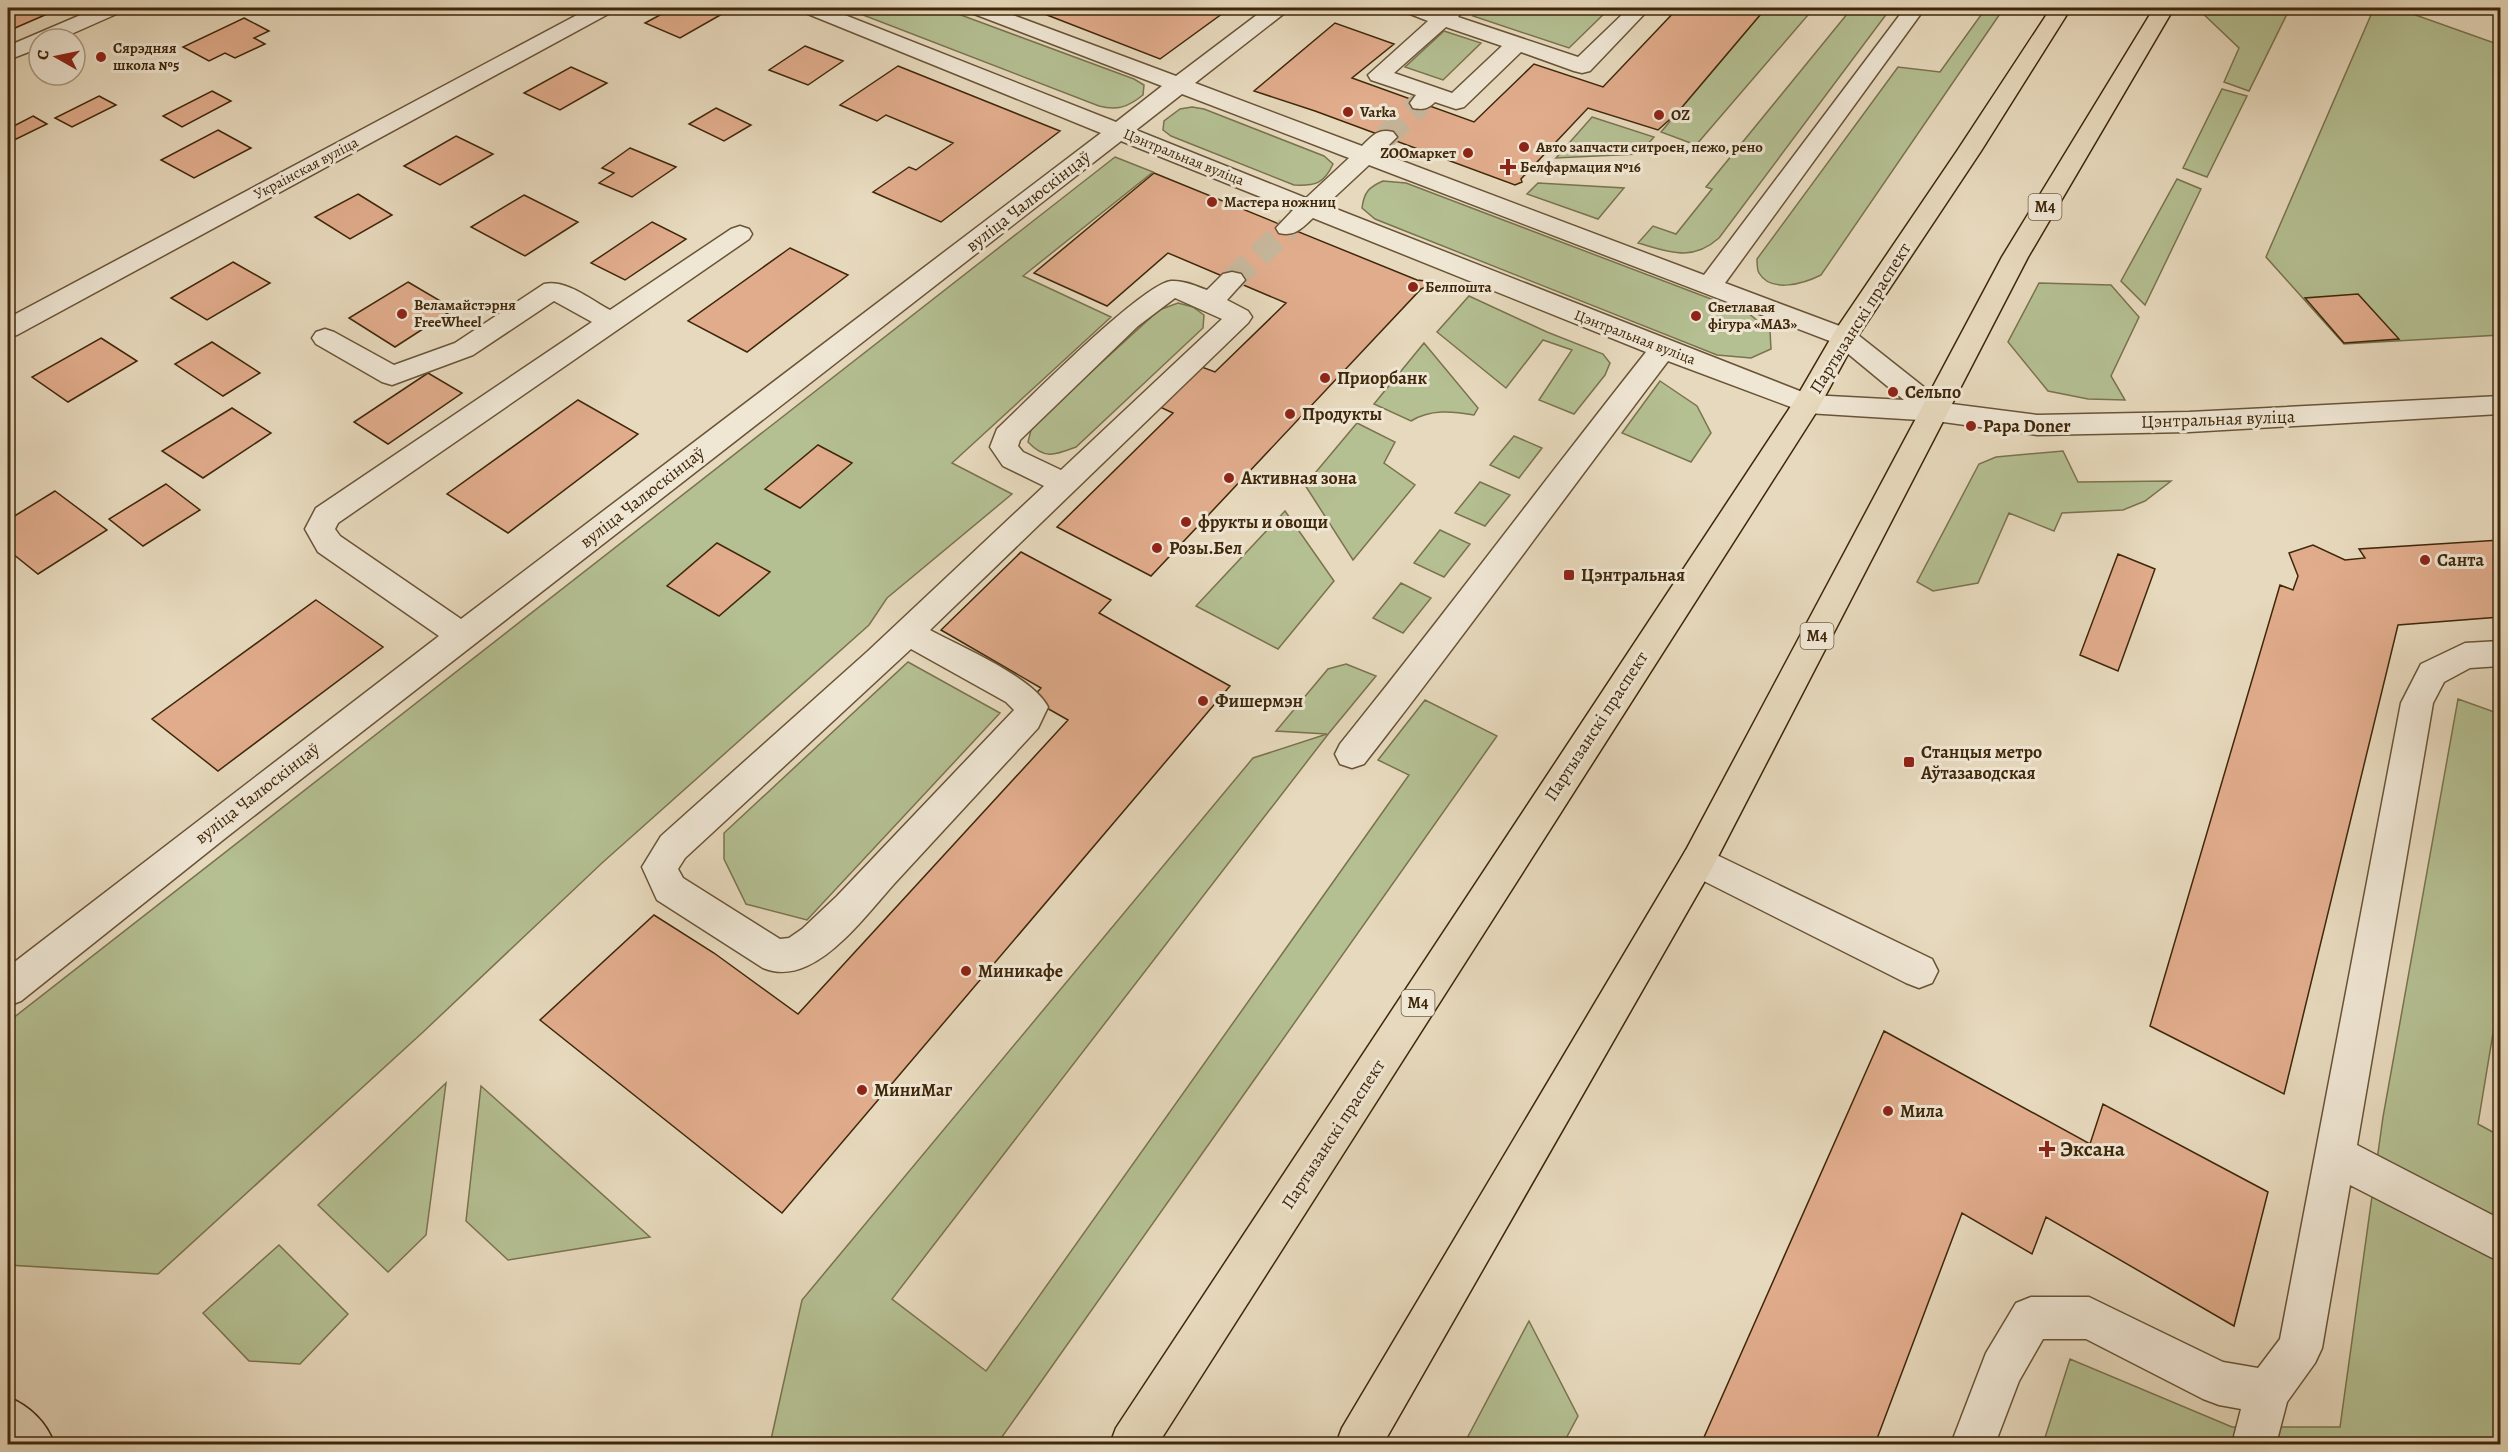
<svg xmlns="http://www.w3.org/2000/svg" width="2508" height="1452" font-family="Alegreya,serif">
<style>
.green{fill:#b4bf92;stroke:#7a734e;stroke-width:1.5}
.building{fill:#e1ac8c;stroke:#3f2709;stroke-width:1.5}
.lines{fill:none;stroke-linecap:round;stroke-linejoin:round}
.minor-tunnel{stroke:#c5b599;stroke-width:24;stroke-dasharray:24 12;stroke-linecap:butt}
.minor-casing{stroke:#695436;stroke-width:3}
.major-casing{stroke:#3f2709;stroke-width:3}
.minor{fill:#efe6d4;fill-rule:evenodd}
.major{fill:#e7d9bd;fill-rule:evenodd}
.poi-dot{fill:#8f2418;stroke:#efe6d4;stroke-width:2}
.labels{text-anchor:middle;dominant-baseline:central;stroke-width:6;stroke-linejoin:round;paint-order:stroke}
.far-poi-label{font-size:15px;font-weight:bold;fill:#3f2709;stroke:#efe6d4;text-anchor:start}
.far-street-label{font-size:15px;fill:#3f2709;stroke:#efe6d4}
.shield{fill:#efe6d4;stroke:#746046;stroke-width:1.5}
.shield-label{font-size:16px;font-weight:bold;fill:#3f2709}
.street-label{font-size:18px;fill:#3f2709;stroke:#efe6d4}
.poi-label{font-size:18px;font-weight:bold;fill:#3f2709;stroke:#efe6d4;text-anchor:start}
.near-poi-label{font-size:21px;font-weight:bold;fill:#3f2709;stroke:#efe6d4;text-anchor:start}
</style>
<rect width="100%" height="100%" fill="#e7d9bd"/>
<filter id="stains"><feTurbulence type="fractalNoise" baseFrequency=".00333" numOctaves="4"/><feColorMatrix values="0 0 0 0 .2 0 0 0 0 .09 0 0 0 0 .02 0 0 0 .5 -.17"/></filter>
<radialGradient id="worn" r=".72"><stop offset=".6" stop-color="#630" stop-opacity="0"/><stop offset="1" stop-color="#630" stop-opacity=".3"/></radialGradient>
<path class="green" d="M845,8H942L1134,79L1144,85L1143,95C1128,107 1117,111 1099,106Z
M1483,8H1610L1569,48L1473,16Z
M1766,8H1814L1696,145L1661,132Z
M1852,8H1891L1719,238C1692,262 1670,252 1638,243L1653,226L1676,234L1712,189L1706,187Z
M1986,8H2004L1821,275C1805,283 1771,294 1759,273C1757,270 1757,263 1757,259L1898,67L1940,72Z
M2197,8H2290L2249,91L2224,82L2239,48Z
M2374,8H2396L2500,45V335L2344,344L2266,257Z
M1444,31L1481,43L1443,80L1405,67Z
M2222,89L2247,96L2207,177L2183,168Z
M1192,107L1204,109L1324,156L1333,164C1324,184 1315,186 1294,185L1171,136L1163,130L1164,121L1180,109Z
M1592,117L1654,137L1639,154L1556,158Z
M1115,157L1153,172L1023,276L1111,317L952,463L1012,494L887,598L869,625L602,863L422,1033L158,1274L8,1265V1022Z
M2177,179L2201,189L2145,305L2121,281Z
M1383,181L1406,183L1748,313L1770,331L1771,349L1751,358L1717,355L1375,219L1362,208C1364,192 1369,187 1383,181Z
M1538,183L1624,188L1598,219L1527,194Z
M2039,283L2111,285L2139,317L2111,376L2125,400L2088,399L2048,391L2008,342Z
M1469,296L1547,332L1603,354L1610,363L1605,375L1574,414L1539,400L1572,350L1543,340L1506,388L1437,332Z
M1178,303L1193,307L1204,315L1203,328L1076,447C1055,455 1045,460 1028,442L1032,426L1159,310Z
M1424,343L1478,408L1474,415C1452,411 1430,409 1411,421L1374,404Z
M1660,381L1697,406L1711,433L1691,462L1622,433Z
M1357,423L1395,442L1384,463L1415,485L1353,560L1305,485Z
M1514,436L1542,448L1519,478L1490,465Z
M2063,451L2078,482L2171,481L2145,501L2123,510L2062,513L2054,531L2009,513L1978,583L1933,591L1917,582L1979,464L1996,457Z
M1480,482L1510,495L1485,526L1455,513Z
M1285,511L1334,581L1278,649L1196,606Z
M1440,530L1470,544L1444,577L1414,563Z
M1401,583L1431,598L1403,633L1373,618Z
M908,662L1000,713L807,920L746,904L724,859V833Z
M1346,664L1376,676L1329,733L892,1299L986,1371L1409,775L1378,760L1425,700L1497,736L997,1444H770L802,1300L1253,758L1327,734L1276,731L1328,669Z
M2458,699L2500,714V991L2478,1124L2500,1136V1444H2043L2070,1359L2232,1427H2340L2383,1117Z
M446,1083L426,1235L388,1272L318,1205Z
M481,1086L650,1237L508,1260L466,1221Z
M279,1245L348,1314L300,1364L249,1361L203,1313Z
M1529,1321L1578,1416L1563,1444H1464Z"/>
<path class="building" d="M8,8H61L8,31Z
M673,8H707L722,14L680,38L645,23Z
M1029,8H1140L1150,11L1155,8H1230L1160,59Z
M1678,8H1766L1677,113L1658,130L1588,108L1521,179L1522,182L1515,185L1315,111L1254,91L1335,23L1394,44L1352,78L1474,122L1534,64L1603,87Z
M244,18L269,31L254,38L265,44L235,58L225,53L209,61L183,47Z
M805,46L843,61L808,85L769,70Z
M898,66L1060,131L941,222L873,192L909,167L916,170L953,143L886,115L877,121L840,105Z
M571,67L607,83L560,110L524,93Z
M212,91L231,101L182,127L163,116Z
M99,96L116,105L72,127L55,118Z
M716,108L751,125L724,141L689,124Z
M33,116L47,124L8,143V129Z
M218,130L251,148L194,178L161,160Z
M456,136L493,154L440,185L404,166Z
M630,148L676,167L632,197L599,183L614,173L602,168Z
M1154,173L1417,280L1426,281L1428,286L1421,289L1151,576L1057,527L1173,413L1160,407L1202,367L1215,372L1286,303L1168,253L1107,306L1034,273Z
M358,194L392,215L350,239L315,217Z
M524,195L578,222L525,256L471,227Z
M652,222L686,239L625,280L591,263Z
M790,248L848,275L747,352L688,321Z
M233,262L270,283L207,320L171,298Z
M408,282L454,309L395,347L349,318Z
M2358,294L2399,339L2344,343L2305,298Z
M101,338L137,361L68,402L32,377Z
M212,342L260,373L223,396L175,364Z
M428,373L462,393L388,444L354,422Z
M578,400L638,434L508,533L447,494Z
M232,408L271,433L203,478L162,451Z
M818,445L852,463L800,508L765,489Z
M166,484L200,510L143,546L109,519Z
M55,491L107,530L38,574L8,550V520Z
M2500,540V617L2398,625L2284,1094L2150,1026L2280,585L2293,590L2298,576L2289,553L2313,545L2345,560L2365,558L2359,549Z
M717,543L770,572L719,616L667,586Z
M1021,552L1111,600L1099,613L1230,686L782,1213L540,1020L654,915L714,953L798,1014L1068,720L1031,699L1041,688L941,630Z
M2118,554L2155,569L2118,671L2080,655Z
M316,600L383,647L218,771L152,719Z
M1884,1031L2090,1144L2103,1104L2268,1192L2234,1326L2046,1217L2032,1254L1962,1213L1875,1444H1701Z"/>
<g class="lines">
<path class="minor-tunnel" d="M1385,137L1421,103
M1232,280L1288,228"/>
<g class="minor-casing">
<path id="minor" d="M97,8H124L121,12L60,39H39V48L8,60V46Z
M590,8H615L612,12L17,335L8,337V318Z
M800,8H827L1116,122L1162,86L969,12L966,8H994L1176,76L1266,8H1289L1286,12L1195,83L1362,146C1372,136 1378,128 1393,132L1397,137L1381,153L1704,275L1905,8H1925L1725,283L1853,331L1944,403L2037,415L2189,412L2500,396V414L2189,432L2037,435L1936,421L1807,413L1668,361C1566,495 1468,631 1364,764L1352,768L1340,764L1335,754L1340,744C1444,615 1543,482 1646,352L1313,218C1302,228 1295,237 1279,233L1276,228L1293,210L1121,141L228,836L21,1001L8,1006V967L439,636L318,552L305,529L316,508L592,322L554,301L473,355L392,385L382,382L316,344L312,338L316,332L325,329L334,332L394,365L455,343L544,284C566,279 591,300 610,310L731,229L740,226L749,229L752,234L749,239L338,523L335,529L340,536L461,619L1101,133L803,12ZM1182,94L1349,158L1306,198L1136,130ZM1369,165L1835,343L1904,400L1810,395L1326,205Z
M1402,8H1431L1440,10L1443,8H1465L1458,17L1578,57L1629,8H1650L1590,71L1582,73L1574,71L1521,52L1464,107L1456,109L1435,102C1428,109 1423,110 1413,108L1410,103L1416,95L1371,80L1368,75L1428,21L1405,12ZM1446,27L1502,46L1452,93L1394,73Z
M1232,272L1241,274L1245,280L1227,300L1248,311L1252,317L1248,323L930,630C961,647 1033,677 1048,707L1038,728C990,780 942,832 894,884C870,911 840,951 807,966C792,973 778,974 763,968L657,900L642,867L661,836L868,651L1044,486L1003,466L990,447L997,429C1025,403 1142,284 1171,281C1183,280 1196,286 1207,290L1223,274ZM1175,298L1222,319L1061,470L1023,452L1018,446L1020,440L1138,326ZM911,649L1006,702L1014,710L837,896L802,929L789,938L780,939L683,878L678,869L685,858Z
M2500,641V666L2470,668L2444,682L2433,703L2357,1145L2500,1219V1262L2350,1185L2322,1348L2315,1363L2287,1402L2276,1444H2232L2241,1409L2219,1405L2203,1399L2086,1339H2043L2019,1381L1995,1444H1951L1986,1353L2016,1303L2031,1297H2089L2223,1362L2258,1368L2280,1339L2401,703L2421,664L2465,643Z
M1698,846L1932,959L1938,971L1932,983L1919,988L1906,983L1686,872L1680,861L1686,850Z"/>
</g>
<g class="major-casing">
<path id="major" d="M2051,8H2071L1981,151L1856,339L1817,411L1158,1444H1110L1116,1428L1795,400L1835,331L1957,151Z
M2154,8H2174L2028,257L1710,872L1383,1444H1336L1342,1428L1686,850L2002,257Z
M8,1397C29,1406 47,1422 54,1444H8Z"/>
</g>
<use href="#minor" class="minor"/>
<use href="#major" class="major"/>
</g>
<g class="poi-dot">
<circle cx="101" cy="57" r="6"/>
<circle cx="1348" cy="112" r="6"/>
<circle cx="1659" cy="115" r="6"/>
<circle cx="1524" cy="147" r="6"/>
<circle cx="1468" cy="153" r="6"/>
<path d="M1505 158h6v6h6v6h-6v6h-6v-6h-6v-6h6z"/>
<circle cx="1212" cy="202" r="6"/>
<circle cx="1413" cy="287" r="6"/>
<circle cx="402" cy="314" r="6"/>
<circle cx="1696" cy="316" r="6"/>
<circle cx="1325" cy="378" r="6"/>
<circle cx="1893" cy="392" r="6"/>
<circle cx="1290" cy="414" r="6"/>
<circle cx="1971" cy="426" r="6"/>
<circle cx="1229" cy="478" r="6"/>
<circle cx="1186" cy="522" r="6"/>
<circle cx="1157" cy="548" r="6"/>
<circle cx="2425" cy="560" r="6"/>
<rect x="1563" y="569" width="12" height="12" rx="3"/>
<circle cx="1203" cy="701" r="6"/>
<rect x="1903" y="756" width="12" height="12" rx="3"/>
<circle cx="966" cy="971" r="6"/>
<circle cx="862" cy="1090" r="6"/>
<circle cx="1888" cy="1111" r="6"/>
<path d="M2044 1140h6v6h6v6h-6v6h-6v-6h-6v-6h6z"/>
</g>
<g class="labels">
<g class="far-poi-label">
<text x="113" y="48">Сярэдняя<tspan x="113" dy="17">школа №5</tspan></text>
<text x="1360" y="112">Varka</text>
<text x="1671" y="115">OZ</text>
<text x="1536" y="147">Авто запчасти ситроен, пежо, рено</text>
<text x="1456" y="153" text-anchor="end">ZOOмаркет</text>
<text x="1520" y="167">Белфармация №16</text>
<text x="1224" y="202">Мастера ножниц</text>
<text x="1425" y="287">Белпошта</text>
<text x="414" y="305">Веламайстэрня<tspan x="414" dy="17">FreeWheel</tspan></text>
<text x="1708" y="307">Светлавая<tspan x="1708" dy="17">фігура «МАЗ»</tspan></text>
</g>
<g class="far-street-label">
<text transform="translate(1184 157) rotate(22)">Цэнтральная вуліца</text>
<text transform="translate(306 168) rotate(-28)">Украінская вуліца</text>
<text transform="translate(1635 337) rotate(21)">Цэнтральная вуліца</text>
</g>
<g class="shield">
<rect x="2028.5" y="194" width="33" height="26" rx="4.5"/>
<rect x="1800.5" y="623" width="33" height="26" rx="4.5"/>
<rect x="1401.5" y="990" width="33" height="26" rx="4.5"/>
</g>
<g class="shield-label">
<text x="2045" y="207">М4</text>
<text x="1817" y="636">М4</text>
<text x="1418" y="1003">М4</text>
</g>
<g class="street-label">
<text transform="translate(1028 201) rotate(-38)">вуліца Чалюскінцаў</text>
<text transform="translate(1860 318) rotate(-58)">Партызанскі праспект</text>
<text transform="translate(2218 419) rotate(-2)">Цэнтральная вуліца</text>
<text transform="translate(642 497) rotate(-38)">вуліца Чалюскінцаў</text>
<text transform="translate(1596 726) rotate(-57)">Партызанскі праспект</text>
<text transform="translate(257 793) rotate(-38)">вуліца Чалюскінцаў</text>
<text transform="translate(1333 1134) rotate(-57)">Партызанскі праспект</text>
</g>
<g class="poi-label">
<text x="1337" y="378">Приорбанк</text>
<text x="1905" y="392">Сельпо</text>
<text x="1302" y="414">Продукты</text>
<text x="1983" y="426">Papa Doner</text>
<text x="1241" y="478">Активная зона</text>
<text x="1198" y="522">фрукты и овощи</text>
<text x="1169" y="548">Розы.Бел</text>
<text x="2437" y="560">Санта</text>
<text x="1581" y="575">Цэнтральная</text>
<text x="1215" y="701">Фишермэн</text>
<text x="1921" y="752">Станцыя метро<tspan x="1921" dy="21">Аўтазаводская</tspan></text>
<text x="978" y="971">Миникафе</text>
<text x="874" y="1090">МиниМаг</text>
<text x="1900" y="1111">Мила</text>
</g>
<g class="near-poi-label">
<text x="2060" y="1149">Эксана</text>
</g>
</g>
<rect width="2508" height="1452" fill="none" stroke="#e7d9bd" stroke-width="30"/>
<rect x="9" y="9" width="2490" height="1434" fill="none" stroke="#3f2709" stroke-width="3"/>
<rect x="15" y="15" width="2478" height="1422" fill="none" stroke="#3f2709" stroke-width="1.5"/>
<g transform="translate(57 57) rotate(279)"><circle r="28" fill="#efe6d4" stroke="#a99a83" stroke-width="1.5"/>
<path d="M0-4.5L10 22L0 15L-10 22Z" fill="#8f2418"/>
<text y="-9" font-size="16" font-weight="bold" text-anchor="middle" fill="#3f2709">С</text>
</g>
<rect width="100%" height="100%" filter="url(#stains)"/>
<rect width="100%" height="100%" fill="url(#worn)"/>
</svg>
